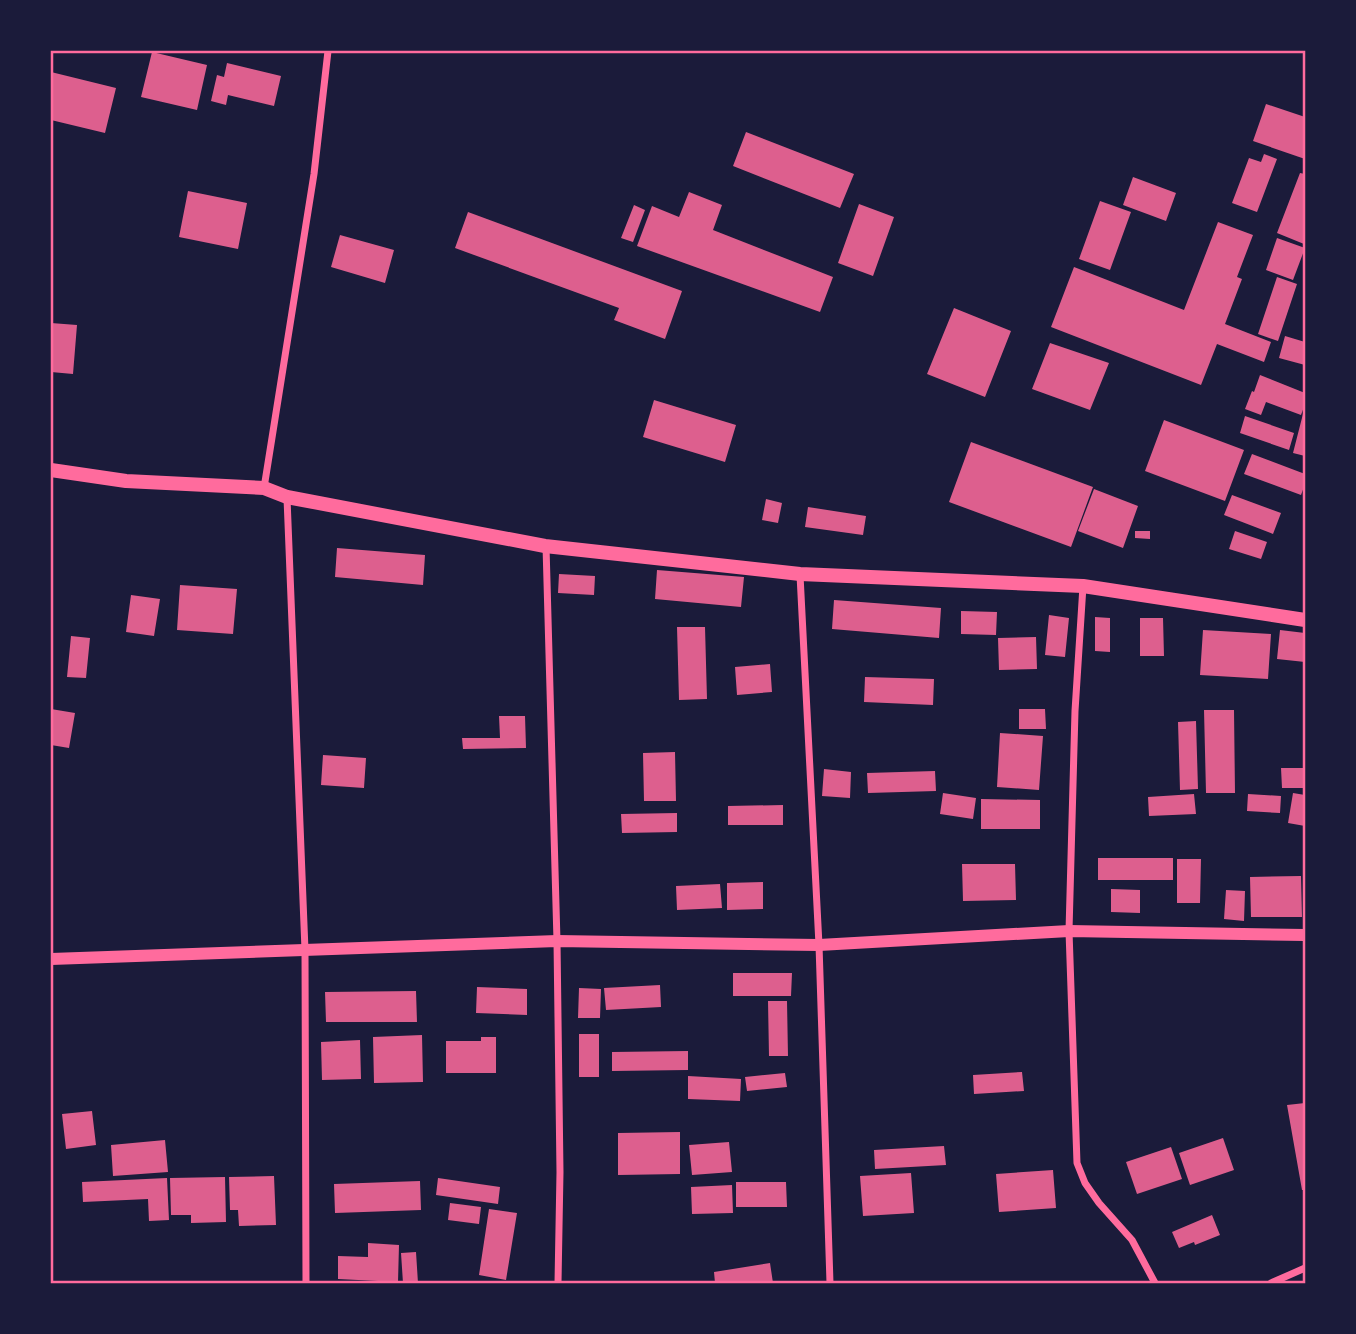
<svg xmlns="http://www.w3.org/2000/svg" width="1356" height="1334" font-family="Overpass,sans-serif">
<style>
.building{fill:#dd5f8e}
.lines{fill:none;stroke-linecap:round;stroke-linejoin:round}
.minor{stroke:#ff6b9d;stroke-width:7}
.tertiary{stroke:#ff6b9d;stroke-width:12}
.secondary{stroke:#ff6b9d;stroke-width:14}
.neatline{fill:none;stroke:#ff6b9d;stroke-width:2.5}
</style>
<rect width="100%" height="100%" fill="#1b1b3a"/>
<path class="building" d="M152,52L207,65L197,110L141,97Z
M227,63L281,76L274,106L228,95L226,105L211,101L217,75L224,77Z
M51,72L116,88L105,133L51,120Z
M1266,104L1305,117V159L1253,141Z
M746,132L854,174L840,208L733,166Z
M1264,154L1277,159L1257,212L1232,203L1249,158L1261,162Z
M1300,173L1305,174L1304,244L1277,233Z
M1133,177L1176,193L1166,221L1123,205Z
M188,191L247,203L238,249L179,237Z
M689,192L722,205L713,230L833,277L820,312L637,246L652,206L679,217Z
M1100,201L1131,212L1110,270L1079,259Z
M859,204L894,217L873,276L838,263Z
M634,205L645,210L633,242L621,238Z
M468,212L682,291L665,339L614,320L619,308L455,248Z
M1218,222L1253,235L1237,277L1242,279L1225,324L1271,342L1264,362L1217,344L1201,385L1051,327L1074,267L1184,310Z
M340,235L394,250L385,283L331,267Z
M1277,238L1305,248L1293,280L1266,270Z
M1277,277L1297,284L1278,341L1258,334Z
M954,308L1011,331L985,397L927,374Z
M51,323L77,325L73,374L51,372Z
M1285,336L1305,342V365L1279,358Z
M1050,343L1109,363L1090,410L1032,389Z
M1260,375L1305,393V404L1301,415L1266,402L1261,415L1245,409L1252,391L1254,392Z
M654,400L736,425L725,462L643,437Z
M1304,410L1305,411V456L1293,453Z
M1245,416L1294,433L1289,450L1240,433Z
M1164,420L1244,450L1225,501L1145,471Z
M971,442L1093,487L1071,547L949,502Z
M1252,454L1305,474V484L1301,495L1244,474Z
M1094,489L1138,506L1123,548L1078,531Z
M1232,495L1281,513L1273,534L1224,515Z
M766,499L782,503L778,523L762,520Z
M808,507L866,516L863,535L805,527Z
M1135,531H1150V539L1135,538Z
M1235,531L1267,542L1261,559L1229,549Z
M337,548L425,555L423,585L335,577Z
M657,570L744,577L741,607L655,599Z
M559,574L595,576L594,595L558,593Z
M180,585L237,589L233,634L177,630Z
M131,595L160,599L154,636L126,632Z
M834,600L941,608L939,638L832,629Z
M961,611L997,612L996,635L961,634Z
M1049,615L1069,618L1065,657L1045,655Z
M1095,617L1110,618V652L1095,651Z
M1140,618H1163L1164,656H1140Z
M677,627H705L707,699L679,700Z
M1203,630L1271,634L1268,679L1200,675Z
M1280,630L1305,633V662L1277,659Z
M71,636L90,638L86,678L67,677Z
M1036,637L1037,669L999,670L998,638Z
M770,664L772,692L737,695L735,667Z
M865,677L934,679L933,705L864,702Z
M51,709L75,713L69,748L51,745Z
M1019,709H1045L1046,729H1019Z
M1204,710H1234L1235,793H1206Z
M499,716H525L526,748L463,749L462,738H500Z
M1196,721L1198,789L1180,790L1178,722Z
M1000,733L1043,736L1039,790L997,787Z
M675,752L676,801H644L643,753Z
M323,755L366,758L364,788L321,785Z
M1281,768H1305V788H1282Z
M824,769L851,772L850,798L822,796Z
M935,771L936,791L868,793L867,773Z
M943,793L976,798L973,819L940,814Z
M1293,793L1305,795V826L1288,823Z
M1194,794L1196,814L1149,816L1148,797Z
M1248,794L1281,796L1280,813L1247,811Z
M981,799L1040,800V829H981Z
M783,805V825H728V806Z
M677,813V832L622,833L621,814Z
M1098,858H1173V880H1098Z
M1177,859H1201L1200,903H1177Z
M962,864H1015L1016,900L963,901Z
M1301,876L1302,917H1251L1250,877Z
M763,882V909L727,910V883Z
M720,884L722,908L677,910L676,886Z
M1111,889L1140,890V913L1111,912Z
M1226,890L1245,891L1244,921L1224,919Z
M733,973H792L791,996H733Z
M660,985L661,1007L606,1010L604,988Z
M477,987L527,989V1015L476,1013Z
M579,988L601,989L600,1018H578Z
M416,991L417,1022H326L325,992Z
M768,1001H787L788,1056H769Z
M579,1034H599V1077H579Z
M422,1035L423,1082L374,1083L373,1037Z
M481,1037H496V1073H446V1041H481Z
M360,1040L361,1079L322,1080L321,1042Z
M688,1051V1070L612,1071V1052Z
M1022,1072L1024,1091L974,1094L973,1075Z
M785,1073L787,1087L747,1091L745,1077Z
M688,1076L741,1079L740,1101L688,1099Z
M1305,1103V1190H1302L1287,1105Z
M92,1111L96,1145L66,1149L62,1114Z
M680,1132V1174L618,1175V1133Z
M1223,1138L1234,1170L1190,1185L1179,1153Z
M165,1140L168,1172L113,1176L111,1145Z
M729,1142L732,1172L692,1175L689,1145Z
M944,1146L946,1165L875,1169L874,1150Z
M1171,1147L1182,1179L1137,1194L1126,1162Z
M1053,1170L1056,1208L999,1212L996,1174Z
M911,1173L914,1213L863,1216L860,1176Z
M274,1176L276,1225L239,1226L238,1210H230L229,1177Z
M225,1177L226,1222L191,1223V1215H171L170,1178Z
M167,1178L169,1220L149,1221L148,1199L83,1202L82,1182Z
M438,1178L500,1187L498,1204L436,1195Z
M420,1181L421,1210L335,1213L334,1184Z
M736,1182H786L787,1207H736Z
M732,1185L733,1213L692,1214L691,1187Z
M450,1203L481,1207L479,1224L448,1220Z
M489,1209L517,1213L506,1280L479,1275Z
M1212,1215L1220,1235L1195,1245L1194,1242L1179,1248L1172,1232Z
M368,1243L399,1245L398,1282L338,1279V1256L368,1257Z
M416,1252L418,1283H403L401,1253Z
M770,1263L773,1283H715L714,1272Z"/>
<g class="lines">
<path class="minor" d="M264,488L314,174L328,51
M287,498L305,950L306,1283
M546,546L557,941L560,1172L558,1283
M800,575L819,945L830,1283
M1083,586L1075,711L1069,931L1077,1163L1085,1183L1099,1203L1132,1240L1155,1283
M1271,1283L1305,1268"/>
<path class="tertiary" d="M51,959L557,941L819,945L1069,931L1305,935"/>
<path class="secondary" d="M51,470L126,481L264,488L287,497L545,546L800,574L1083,586L1305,620"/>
</g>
<rect width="1356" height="1334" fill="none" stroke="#1b1b3a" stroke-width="105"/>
<rect x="52" y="52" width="1252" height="1230" class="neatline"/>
</svg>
